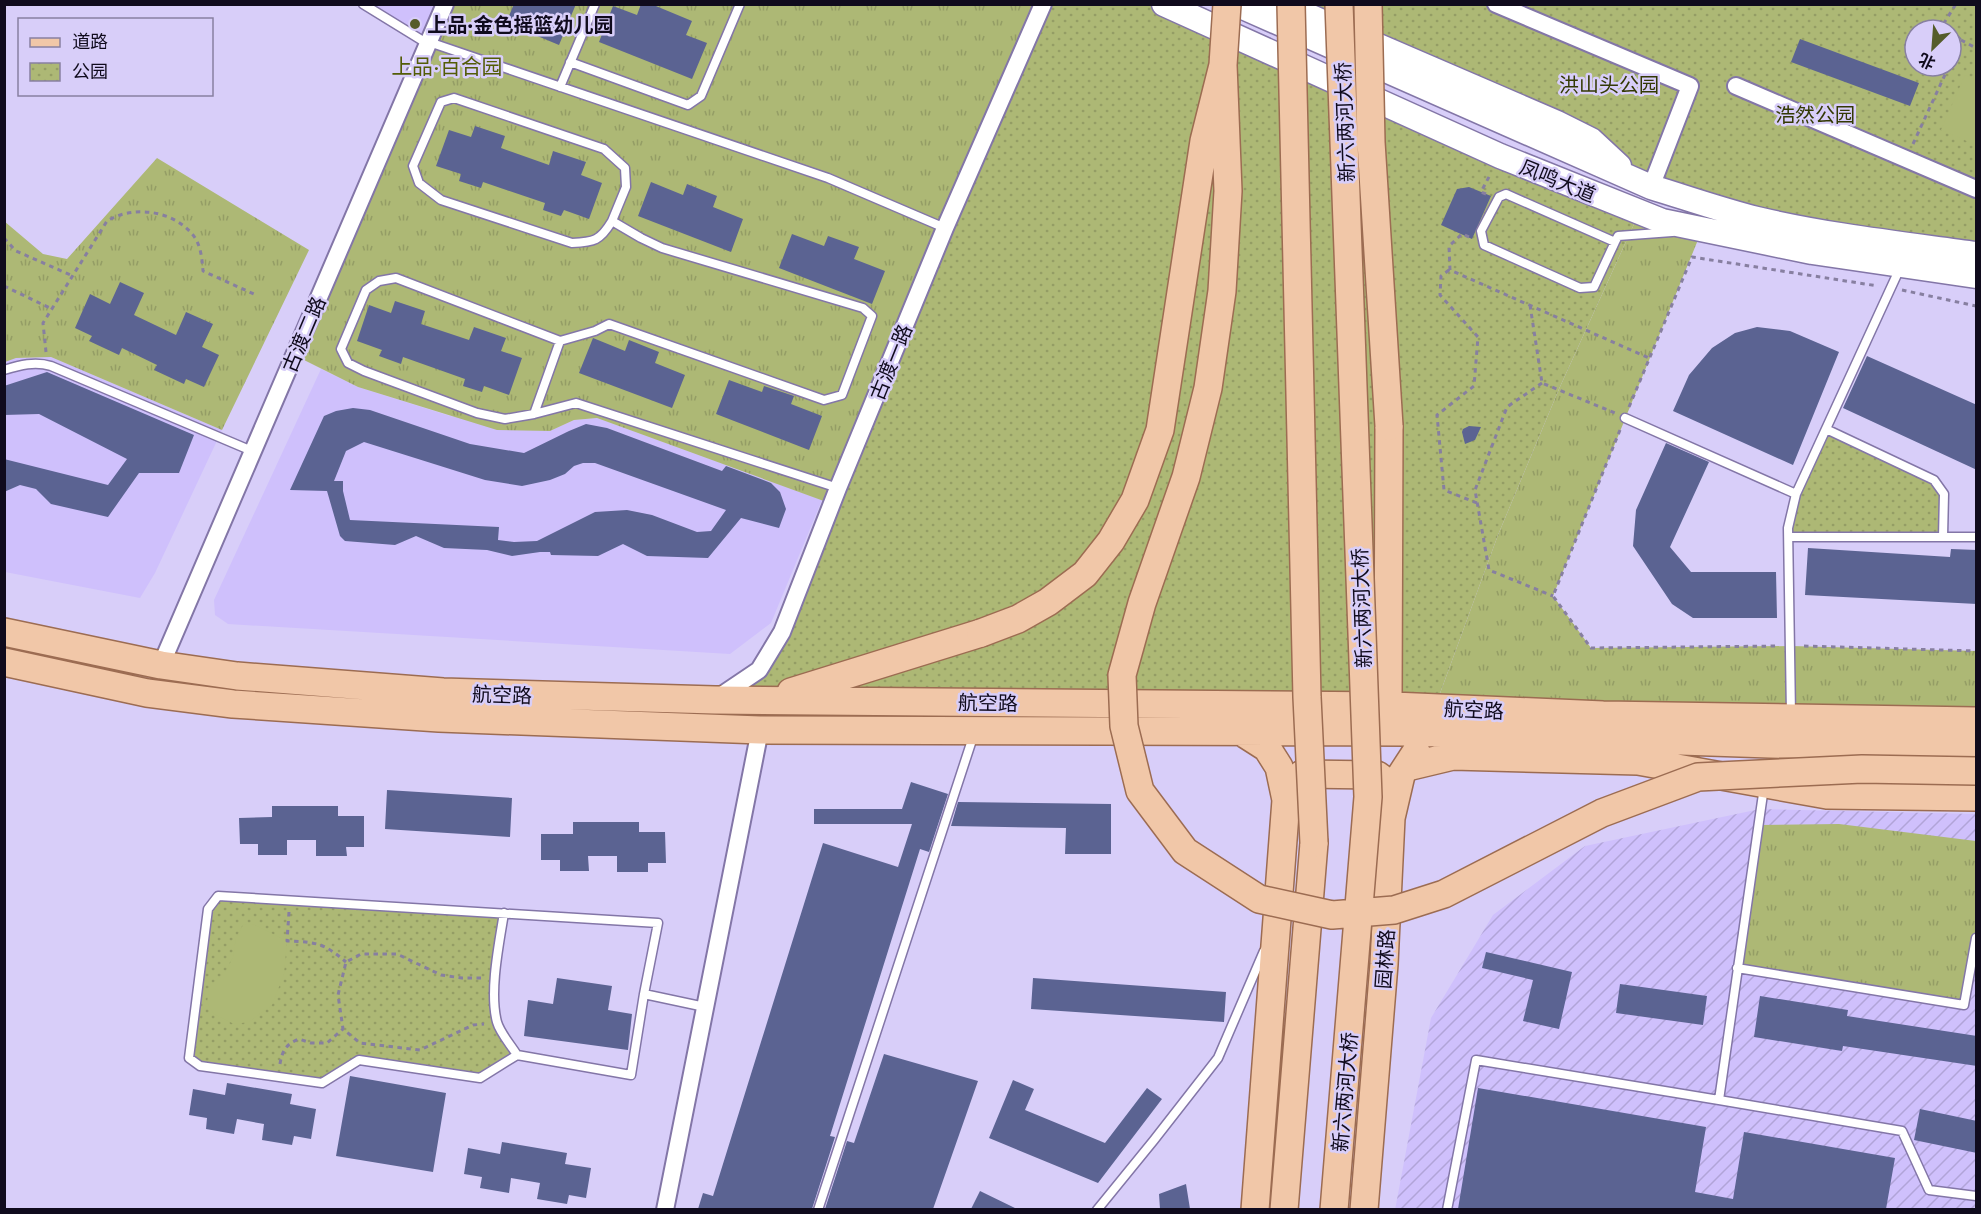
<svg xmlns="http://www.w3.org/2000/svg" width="1981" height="1214" font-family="'Golos Text','Noto Sans SC',sans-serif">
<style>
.built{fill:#cfc0fc}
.industrial{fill:url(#industrial-furrows)}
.grass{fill:url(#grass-tufts)}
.park{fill:url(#park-dots);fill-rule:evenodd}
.pitch{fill:#adb875}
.building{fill:#5b6392;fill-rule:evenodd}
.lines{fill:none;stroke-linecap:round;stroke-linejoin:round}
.lane-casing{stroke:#8376a7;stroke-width:11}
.street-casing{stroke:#8376a7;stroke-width:20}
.secondary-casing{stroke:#8376a7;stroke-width:27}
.primary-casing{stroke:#9c6c52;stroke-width:30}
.path{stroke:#877fa0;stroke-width:3;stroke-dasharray:4.5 4.5;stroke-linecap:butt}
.lane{stroke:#fff;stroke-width:8}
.street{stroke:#fff;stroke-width:16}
.secondary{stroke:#fff;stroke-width:24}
.primary{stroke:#f1c7a8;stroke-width:27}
.primary-bridge-casing{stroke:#9c6c52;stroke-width:30;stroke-linecap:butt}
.primary-bridge{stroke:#f1c7a8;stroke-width:27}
.poi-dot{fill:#555c2b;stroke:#d8cef9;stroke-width:2}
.labels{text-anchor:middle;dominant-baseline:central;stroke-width:5;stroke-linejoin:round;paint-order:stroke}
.poi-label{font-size:20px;font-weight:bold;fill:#100b1d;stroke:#d8cef9;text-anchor:start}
.park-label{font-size:20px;fill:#333904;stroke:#d8cef9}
.street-label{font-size:20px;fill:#100b1d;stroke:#d8cef9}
.neighbourhood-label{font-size:21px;fill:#535c07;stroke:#d8cef9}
</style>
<defs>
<pattern id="industrial-furrows" width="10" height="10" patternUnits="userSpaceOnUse" patternTransform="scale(1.5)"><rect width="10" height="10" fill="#cfc0fc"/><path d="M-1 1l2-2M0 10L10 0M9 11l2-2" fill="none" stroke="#b1a4d8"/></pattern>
<pattern id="grass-tufts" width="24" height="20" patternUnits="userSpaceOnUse" patternTransform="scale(1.5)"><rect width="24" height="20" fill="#adb875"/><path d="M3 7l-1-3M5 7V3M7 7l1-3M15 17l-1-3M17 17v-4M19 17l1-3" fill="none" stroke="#949d65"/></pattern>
<pattern id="park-dots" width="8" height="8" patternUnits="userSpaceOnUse" patternTransform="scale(1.5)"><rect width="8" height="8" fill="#adb875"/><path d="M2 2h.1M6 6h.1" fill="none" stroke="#949d65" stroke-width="1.8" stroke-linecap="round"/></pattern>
</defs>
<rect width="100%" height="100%" fill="#d8cef9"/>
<path class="built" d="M363,5H443L428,44Z
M51,357L222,430L155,573L140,598L5,572L4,362L16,358Z
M321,369L358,387L450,416L550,431L574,420L597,418L822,500L771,623L730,654L228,624L215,615L214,600Z"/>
<path class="industrial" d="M1760,809L1976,814V1209L1395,1210L1431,1018L1493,915L1585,846Z"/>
<path class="grass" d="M443,5H1043L832,504L597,418L574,420L550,431L497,430L358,387L294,355Z
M157,158L309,250L222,430L51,357L16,358L5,362L4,221L43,254L67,259Z
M1639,213L1702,230L1553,596L1591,648L1791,646L1976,651V721L1435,707L1498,535L1559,389Z
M1839,824L1976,841V938L1964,1005L1737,968L1758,825Z"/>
<path class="park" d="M1043,5H1164L1639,213L1559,389L1498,535L1435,707L715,700L759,670Z
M1222,5H1976V257L1732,209ZM1915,30H1951V66H1915Z
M1826,429L1934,480L1943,494V537H1789L1796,494Z
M218,896L504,913L499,945L497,1023L517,1055L480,1078L360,1060L322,1083L200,1066L189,1058L208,909Z"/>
<path class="pitch" d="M1965,75L1976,80V145L1941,130Z
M253,924L287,941L284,974L272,1005L249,1022L234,1024L214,1014L207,1003L209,987L226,971L233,957L236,938L243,925Z"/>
<path class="building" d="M514,4H576L559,45L506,23Z
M641,4H651L692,21L686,35L707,43L692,79L599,42L613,6L637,15Z
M1800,39L1919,83L1910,106L1791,62Z
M475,126L505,136L501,148L549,165L553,151L586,162L581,175L602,183L589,219L564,210L561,216L543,210L545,203L483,182L481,188L459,181L461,174L436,166L449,130L471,137Z
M651,182L683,195L687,184L717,196L713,207L743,219L731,252L638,216Z
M1469,187L1491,196L1472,239L1441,225L1457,189Z
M792,234L824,246L828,236L859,247L854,259L885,271L872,304L779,268Z
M120,282L144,293L134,315L176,335L186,312L213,324L202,347L219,355L204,387L186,379L184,384L154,370L157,365L122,348L119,355L89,341L92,336L75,328L90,294L110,304Z
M395,301L425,311L421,324L469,340L474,327L506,338L501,351L522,358L509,395L484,386L482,392L463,386L465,379L403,357L401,364L379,356L382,350L357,341L369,305L391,313Z
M1757,327L1790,331L1839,352L1793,465L1673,411L1689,375L1712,348L1735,333Z
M593,338L625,351L629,340L659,352L655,363L685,375L672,408L579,373Z
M1867,356L1977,405V470L1843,408Z
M47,372L194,435L179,473H139L108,517L51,504L36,489L20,485L4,492V459L108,485L127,459L39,414L4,415V386Z
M729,380L762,392L764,386L794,396L791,404L822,416L809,450L716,414Z
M353,408L370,410L470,444L524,453L569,431L586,424L607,428L722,471L726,466L771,483L780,492L786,509L779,528L741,518L708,558L647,556L623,544L598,556L551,555L550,552H540L512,556L487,550L444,548L416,536L395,545L345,541L340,536L327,491L290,490L324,416L336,411ZM364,442L485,480L522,486L550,480L565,474L574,466L583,463H595L726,510L711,531L697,532L652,515L627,510L595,512L537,541L514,542L498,540L499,527L350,520L343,491V481H334L346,451Z
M1469,426L1481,427L1475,440L1465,444L1462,432L1463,429Z
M1666,443L1709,462L1670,547L1691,572H1776L1777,618H1693L1672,604L1633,546L1636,510Z
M1808,548L1950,557L1951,549L1977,550V604L1805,595Z
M911,782L948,794L929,852L920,849L830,1136L835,1137L812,1209H698L703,1193L713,1196L823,843L898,867L912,824H814V809H902Z
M387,790L512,798L510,837L385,829Z
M958,802L1111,804V854H1065L1066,828L951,826Z
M272,806H338V816H364V847H346L347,856H316V840H287V855H258V844H240L239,818L272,817Z
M573,822H639V832H665L666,863H648V872H617V856H588L589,871H560V860H541V834H573Z
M1486,952L1572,972L1559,1029L1523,1021L1533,980L1482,968Z
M557,978L612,986L608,1010L632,1014L628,1050L524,1036L528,1000L553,1004Z
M1033,978L1226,992L1224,1022L1031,1009Z
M1620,984L1707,996L1703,1025L1616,1013Z
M1760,996L1848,1010L1847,1016L1977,1036V1066L1843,1046L1842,1051L1754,1037Z
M884,1054L978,1081L933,1209H825L847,1141L854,1143Z
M350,1076L446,1093L433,1172L336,1156Z
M1013,1080L1034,1089L1025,1110L1105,1143L1147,1088L1162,1099L1098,1183L989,1138Z
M227,1083L292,1094L290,1104L316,1109L311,1139L294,1136L292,1145L262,1140L264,1124L237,1119L234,1134L206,1129L207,1118L189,1115L193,1089L225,1095Z
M1478,1088L1706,1127L1695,1192L1733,1199L1744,1132L1895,1158L1886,1209H1458Z
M1920,1109L1977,1121V1153L1914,1140Z
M502,1142L567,1153L565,1164L591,1168L586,1198L569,1195L567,1204L537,1199L540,1183L511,1178L509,1193L480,1188L482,1177L464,1174L468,1148L500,1154Z
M1186,1184L1190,1209H1160L1159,1194Z
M980,1191L1017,1209H971Z"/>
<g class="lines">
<g class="lane-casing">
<path id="lane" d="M363,4L428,44
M429,42L828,178L945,228
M570,62L688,105L701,96L740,4
M560,87L595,4
M612,221C600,241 594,242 572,243L441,200L419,183L413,166L441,102L454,98L604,149L625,168L626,187L612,221L641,238L662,248L863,308L872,316L842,395L824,400L609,324L595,331L560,341L396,278L379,281L366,290L341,349L348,363L364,371L477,413L505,419L534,414L576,403L838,488
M1615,242L1506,194L1499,197L1481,231L1484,245L1580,288L1594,287L1615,242L1618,236L1672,232
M4,370C20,365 35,361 51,366L252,451
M534,414L560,341
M1625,418L1796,494
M1826,429L1934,480L1944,494L1943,537
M1789,537H1976
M1791,715L1788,528L1796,494L1900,268
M504,913C499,944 489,992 497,1022C500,1033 511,1045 517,1055
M1737,968L1964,1005L1976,938
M644,994L631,1075L517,1055L480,1078L359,1060L322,1083L200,1066L189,1058L208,909L218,896L658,923L644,994L705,1007
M1719,1100L1902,1131L1929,1190L1976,1196
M818,1210L974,734
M1097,1210L1154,1140L1218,1058L1264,951
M1447,1210L1476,1060L1719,1100L1764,787"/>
</g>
<g class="street-casing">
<path id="street" d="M1496,4L1690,86L1651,187
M1736,86L1976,189
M161,665L445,4
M716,699L759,670L782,632L838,488L945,228L1043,4
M665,1210L760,730"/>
</g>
<g class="secondary-casing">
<path id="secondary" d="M1164,4L1500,156L1662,221L1812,252L1976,276
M1236,4L1651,187C1687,198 1721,210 1757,219C1829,236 1904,244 1976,254
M1281,4L1557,123L1591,140L1619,166"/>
</g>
<g class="primary-casing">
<path id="primary" d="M4,632L161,665L237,676L443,692L715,700L1393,706L1603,715L1976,721
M4,662L147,693L233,704L439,718L760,730L1410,732L1770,744L1976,747
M791,692L981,633
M1388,706L1389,426
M1242,732L1267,748L1279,767L1286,800L1255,1210
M1407,767L1453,756L1638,761L1827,795L1976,797
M1291,783L1302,774L1377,775L1388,783
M1284,1210L1314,843
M1364,1210L1384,964L1391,818L1401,775L1416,752"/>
</g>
<path class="path" d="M1951,30L1961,40L1951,61
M1951,30L1944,23L1956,4
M1961,40L1976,48
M1913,144L1949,66
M1486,194L1481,192L1491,173
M1469,237L1462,234L1449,246L1450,270L1649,358
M4,238L16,251L73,276
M1449,270L1441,276L1440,295L1478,337L1474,386L1437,415L1444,490L1477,503
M4,286L52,309
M1902,290L1976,306
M1530,305L1542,383L1615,413
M46,352L43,323L107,221C133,205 173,210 193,235C201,245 202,259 203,271L256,295
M1542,383L1507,407L1475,490L1489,570L1553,596
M1629,407L1692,257L1878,286
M1620,430L1553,596L1591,648L1779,646
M1804,646L1976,651
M289,912L287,941C316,942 324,943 346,962
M481,978H462L441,975L397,954H361L346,962L338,995L343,1029L360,1043L420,1050L473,1025L484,1024
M280,1064C282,1051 286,1044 299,1039L311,1043H327L343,1029"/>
<use href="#lane" class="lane"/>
<use href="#street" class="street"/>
<use href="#secondary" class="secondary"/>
<use href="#primary" class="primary"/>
<g class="primary-bridge-casing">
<path id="primary-bridge" d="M1291,4L1307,697L1314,843
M1368,4L1371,142L1389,426
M1223,65L1228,191L1222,291L1208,388L1186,477L1142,603L1122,675L1124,726L1140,791L1185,851L1259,899L1332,915L1394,910L1444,894L1602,813L1698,777L1862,769L1976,771
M981,633L1018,619L1048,602L1085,574L1111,541L1135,500L1160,430L1204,141L1223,65L1227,4
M1334,1210L1368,797L1339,4"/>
</g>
<use href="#primary-bridge" class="primary-bridge"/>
</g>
<circle class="poi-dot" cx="415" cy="24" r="6"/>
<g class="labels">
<g class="poi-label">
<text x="427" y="24">上品·金色摇篮幼儿园</text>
</g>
<g class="park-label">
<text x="1609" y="84">洪山头公园</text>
<text x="1815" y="114">浩然公园</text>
</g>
<g class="street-label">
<text transform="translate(1344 122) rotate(-92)">新六两河大桥</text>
<text transform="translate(1558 180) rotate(22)">凤鸣大道</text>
<text transform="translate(303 334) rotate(-67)">古渡二路</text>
<text transform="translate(890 362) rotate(-68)">古渡一路</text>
<text transform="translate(1361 608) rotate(-92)">新六两河大桥</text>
<text transform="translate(502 694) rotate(2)">航空路</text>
<text transform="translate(988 702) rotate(1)">航空路</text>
<text transform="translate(1474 709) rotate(3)">航空路</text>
<text transform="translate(1384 959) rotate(-86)">园林路</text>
<text transform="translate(1344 1092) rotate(-85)">新六两河大桥</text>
</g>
<g class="neighbourhood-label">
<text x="447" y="66">上品·百合园</text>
</g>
</g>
<rect width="1981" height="1214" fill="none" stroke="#100b1d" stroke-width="12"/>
<rect x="18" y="18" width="195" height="78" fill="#d8cef9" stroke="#8880a1" stroke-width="1.5"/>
<rect x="30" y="38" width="30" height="9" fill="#f1c7a8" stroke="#8880a1" stroke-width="1.5"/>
<text x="72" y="48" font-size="18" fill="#100b1d">道路</text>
<rect x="30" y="63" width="30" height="18" fill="url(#park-dots)" stroke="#8880a1" stroke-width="1.5"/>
<text x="72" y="78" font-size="18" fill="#100b1d">公园</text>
<g transform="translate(1933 48) rotate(205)"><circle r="28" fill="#d8cef9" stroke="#8880a1" stroke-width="1.5"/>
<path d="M0-4.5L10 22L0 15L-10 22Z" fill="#555c2b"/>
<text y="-9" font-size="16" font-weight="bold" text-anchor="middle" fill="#100b1d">北</text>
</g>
</svg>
